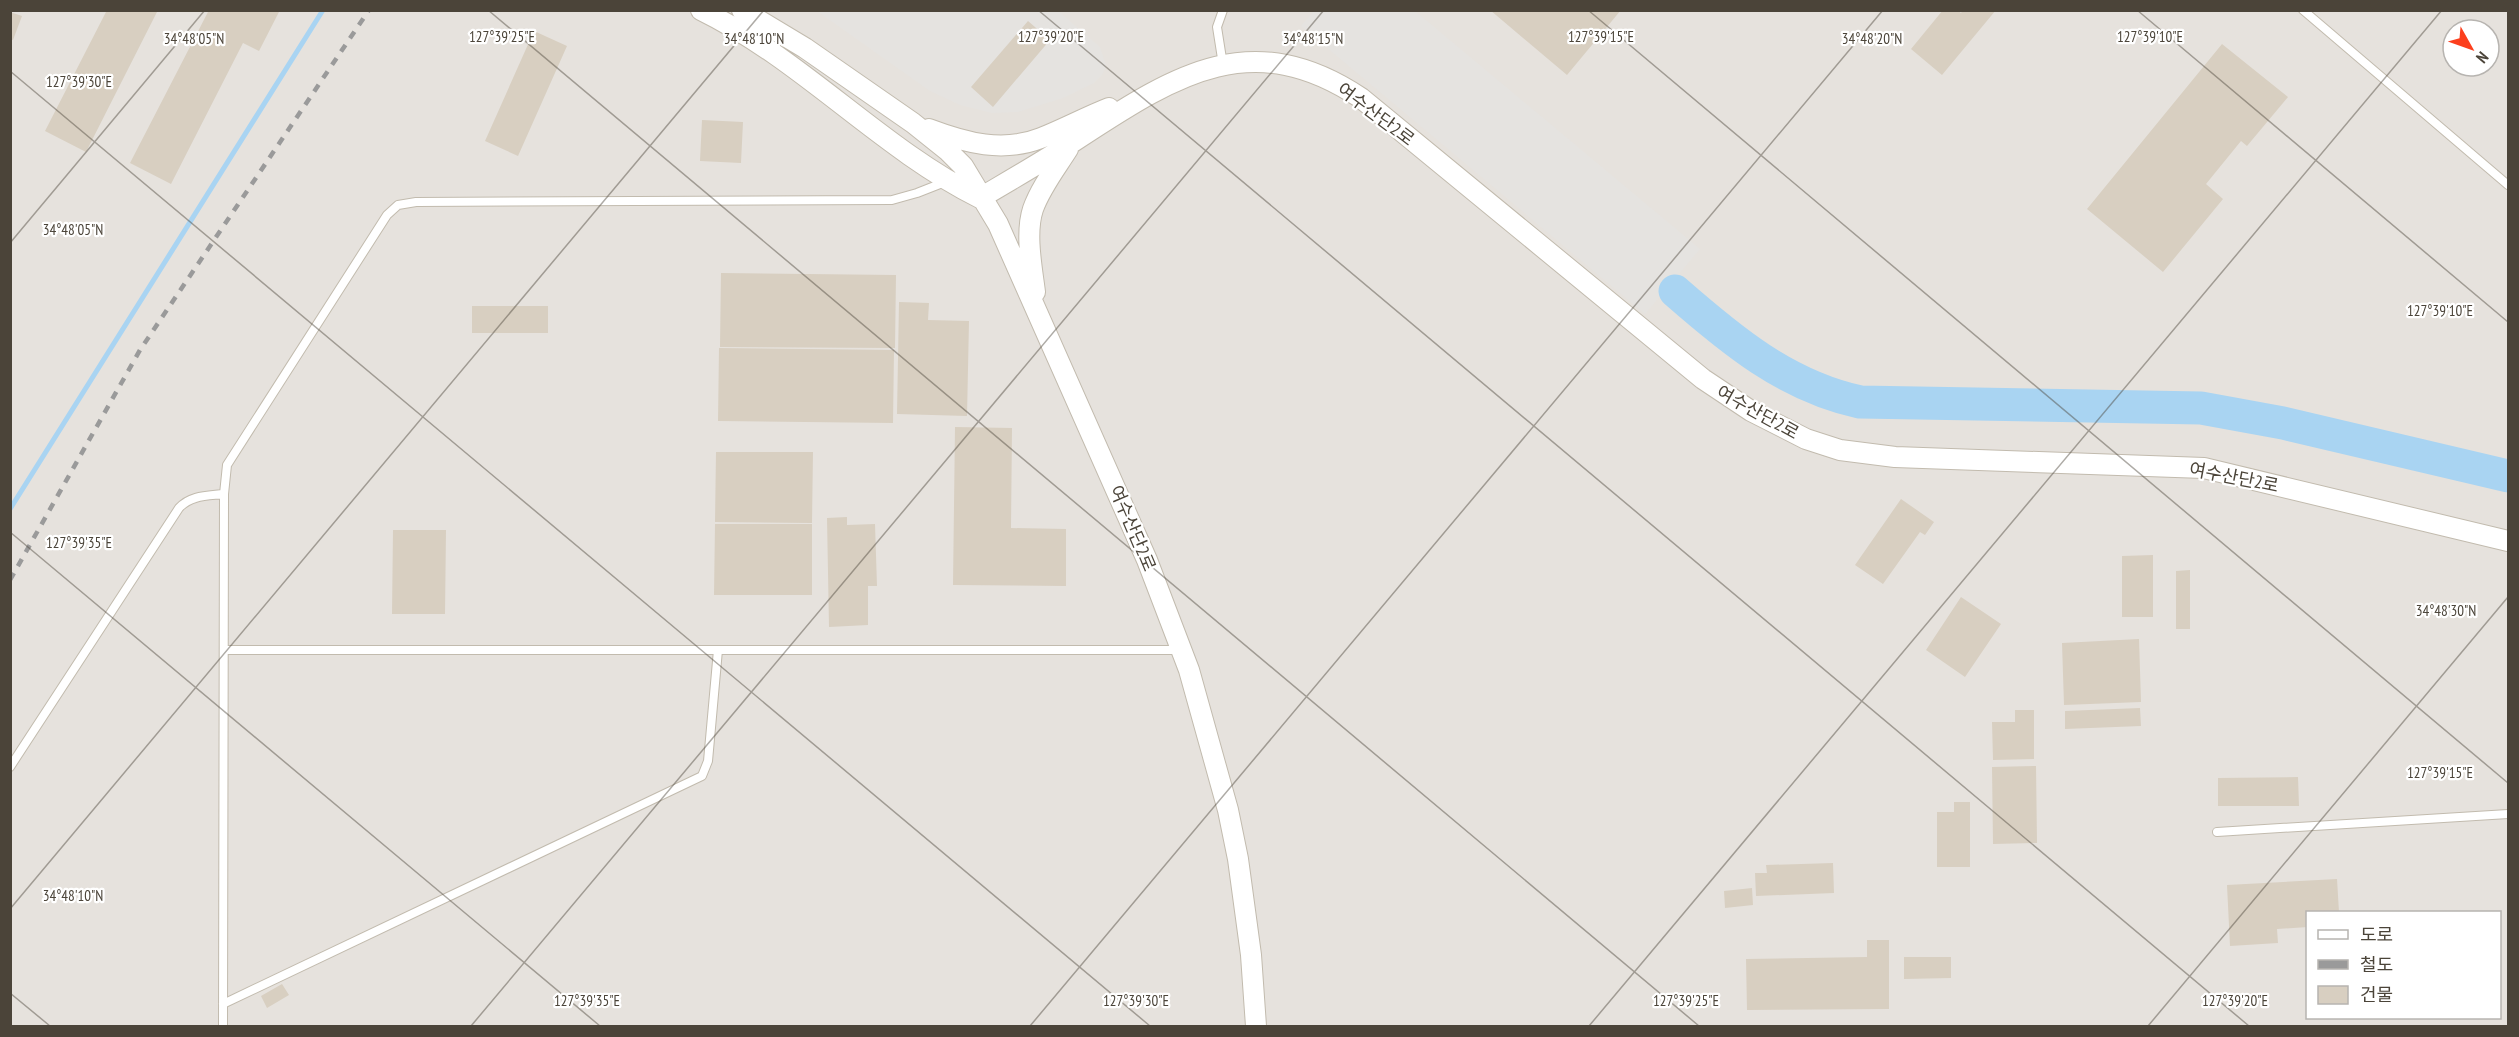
<svg xmlns="http://www.w3.org/2000/svg" width="2519" height="1037" font-family="'PT Sans Narrow','Noto Sans KR',sans-serif">
<style>
.industrial{fill:#e6e2dd;fill-rule:evenodd}
.parking{fill:#e5e3e0}
.lines{fill:none;stroke-linecap:round;stroke-linejoin:round}
.stream{stroke:#a9d4f2;stroke-width:5}
.river{stroke:#a9d4f2;stroke-width:33}
.building{fill:#d8cfc1}
.service-casing{stroke:#c2bbae;stroke-width:10}
.tertiary-casing{stroke:#c2bbae;stroke-width:22}
.service{stroke:#fff;stroke-width:8}
.tertiary{stroke:#fff;stroke-width:20}
.rail{stroke:#9a9a9a;stroke-width:4.5;stroke-dasharray:8 8;stroke-linecap:butt}
.ticks{fill:none;stroke:#4b4439;stroke-width:1.5;stroke-opacity:0.45}
.labels{text-anchor:middle;dominant-baseline:central;stroke-width:4.5;stroke-linejoin:round;paint-order:stroke}
.street-label{font-size:18px;fill:#4b4439;stroke:#fff}
.ticks-label{font-size:15px;text-anchor:middle;fill:#4b4439;stroke:#fff;stroke-width:4.5;stroke-linejoin:round;paint-order:stroke}
</style>
<rect width="100%" height="100%" fill="#f6f3ec"/>
<path class="industrial" d="M11,11H2508V1026H11ZM2453,30H2489V66H2453ZM2308,912H2500V1018H2308Z"/>
<path class="parking" d="M817,11H1058L1100,47L1106,66L1102,75L1094,83L1063,98L1018,112L992,113L960,105L930,91Z
M1314,11H1415L1700,249L1645,314L1301,26Z"/>
<g class="lines">
<path class="stream" d="M10,509L323,10"/>
<path class="river" d="M1675,291C1731,340 1786,386 1860,402L2201,408L2283,423L2508,476"/>
</g>
<path class="building" d="M107,10H158L86,152L45,131Z
M209,10H280L259,51L243,43L171,184L130,163Z
M1490,10H1621L1567,75Z
M1943,10H1957L1961,13L1963,10H1996L1942,75L1911,49Z
M10,12L22,16L13,40L10,39Z
M1028,21L1050,40L993,107L971,87Z
M534,31L567,46L518,156L485,141Z
M2222,44L2288,97L2247,146L2241,141L2206,184L2223,199L2163,272L2087,209Z
M702,120L743,122L741,163L700,161Z
M721,273L896,275L895,348L720,347Z
M899,302L929,303L928,320L969,321L967,416L897,414Z
M472,306H548V333H472Z
M719,348L894,350L893,423L718,421Z
M955,427L1012,428L1011,528L1066,529V586L953,585Z
M716,452H813L812,523L715,522Z
M1901,499L1934,522L1925,535L1920,532L1883,584L1855,565Z
M847,517V525L875,524L877,586H868V625L829,627L827,518Z
M715,524H812V595H714Z
M393,530H446L445,614H392Z
M2153,555V617H2122V556Z
M2190,570V629H2176V571Z
M1961,597L2001,624L1965,677L1926,650Z
M2139,639L2141,702L2064,705L2062,643Z
M2140,708L2141,726L2065,729V711Z
M2015,710H2034V759L1993,760L1992,722H2015Z
M2036,766L2037,843L1993,844L1992,767Z
M2298,777L2299,806H2218V778Z
M1954,802H1970V867H1937V812H1954Z
M1833,863L1834,893L1756,896L1755,873H1767L1766,865Z
M2337,879L2339,912H2308V927L2277,929L2278,943L2230,946L2227,885Z
M1752,888L1753,905L1725,908L1724,891Z
M1867,940H1889V1009L1747,1010L1746,959L1867,957Z
M1904,957H1951V978L1904,979Z
M282,984L289,995L267,1008L261,996Z"/>
<g class="lines">
<g class="service-casing">
<path id="service" d="M1223,10L1217,27L1223,65
M2303,10L2508,185
M224,650H1181
M10,767L179,508C191,495 207,496 224,494
M2217,832L2508,814
M223,1004L702,776L708,761L718,650
M223,1026L224,494L227,465L387,215L398,205L416,202L892,200L917,193L945,182"/>
</g>
<g class="tertiary-casing">
<path id="tertiary" d="M701,10C803,60 880,148 980,198
M742,10L805,48L913,123L948,151L963,166L998,224L1147,560L1189,670L1228,810L1238,859L1251,955L1256,1026
M929,129C966,143 1003,153 1041,138C1064,129 1086,117 1109,108
M980,198C1014,178 1049,158 1082,136C1177,74 1253,26 1361,98L1703,379L1751,411L1806,439L1840,450L1895,457L2204,468L2508,541
M1035,292C1032,268 1025,233 1033,209C1041,187 1056,168 1068,149"/>
</g>
<use href="#service" class="service"/>
<use href="#tertiary" class="tertiary"/>
<path class="rail" d="M10,580L140,350L369,10"/>
</g>
<path class="ticks" d="M488,10L1699,1026M1038,10L2249,1026M1588,10L2508,783M2137,10L2508,322M10,71L1150,1026M10,243L205,10M10,532L600,1026M10,909L764,10M10,993L50,1026M471,1026L1324,10M1030,1026L1883,10M1589,1026L2442,10M2148,1026L2508,597"/>
<g class="labels">
<g class="street-label">
<text transform="translate(1376 114) rotate(37)">여수산단2로</text>
<text transform="translate(1758 412) rotate(29)">여수산단2로</text>
<text transform="translate(2234 477) rotate(11)">여수산단2로</text>
<text transform="translate(1133 528) rotate(67)">여수산단2로</text>
</g>
</g>
<g class="ticks-label">
<text x="2150" y="42">127°39'10"E</text>
<text x="502" y="42">127°39'25"E</text>
<text x="1051" y="42">127°39'20"E</text>
<text x="1601" y="42">127°39'15"E</text>
<text x="194" y="44">34°48'05"N</text>
<text x="754" y="44">34°48'10"N</text>
<text x="1313" y="44">34°48'15"N</text>
<text x="1872" y="44">34°48'20"N</text>
<text x="79" y="87">127°39'30"E</text>
<text x="73" y="235">34°48'05"N</text>
<text x="2440" y="316">127°39'10"E</text>
<text x="79" y="548">127°39'35"E</text>
<text x="2446" y="616">34°48'30"N</text>
<text x="2440" y="778">127°39'15"E</text>
<text x="73" y="901">34°48'10"N</text>
<text x="587" y="1006">127°39'35"E</text>
<text x="1136" y="1006">127°39'30"E</text>
<text x="1686" y="1006">127°39'25"E</text>
<text x="2235" y="1006">127°39'20"E</text>
</g>
<rect width="2519" height="1037" fill="none" stroke="#4b4439" stroke-width="24"/>
<rect x="2306" y="911" width="195" height="108" fill="#ffffff" stroke="#b7b4b0" stroke-width="1.5"/>
<rect x="2318" y="930" width="30" height="9" fill="#ffffff" stroke="#b7b4b0" stroke-width="1.5"/>
<text x="2360" y="941" font-size="18" fill="#4b4439">도로</text>
<rect x="2318" y="960" width="30" height="9" fill="#9a9a9a" stroke="#b7b4b0" stroke-width="1.5"/>
<text x="2360" y="971" font-size="18" fill="#4b4439">철도</text>
<rect x="2318" y="986" width="30" height="18" fill="#d8cfc1" stroke="#b7b4b0" stroke-width="1.5"/>
<text x="2360" y="1001" font-size="18" fill="#4b4439">건물</text>
<g transform="translate(2471 48) rotate(130)"><circle r="28" fill="#ffffff" stroke="#b7b4b0" stroke-width="1.5"/>
<path d="M0-4.5L10 22L0 15L-10 22Z" fill="#fc3f1d"/>
<text y="-9" font-size="16" font-weight="bold" text-anchor="middle" fill="#4b4439">N</text>
</g>
</svg>
